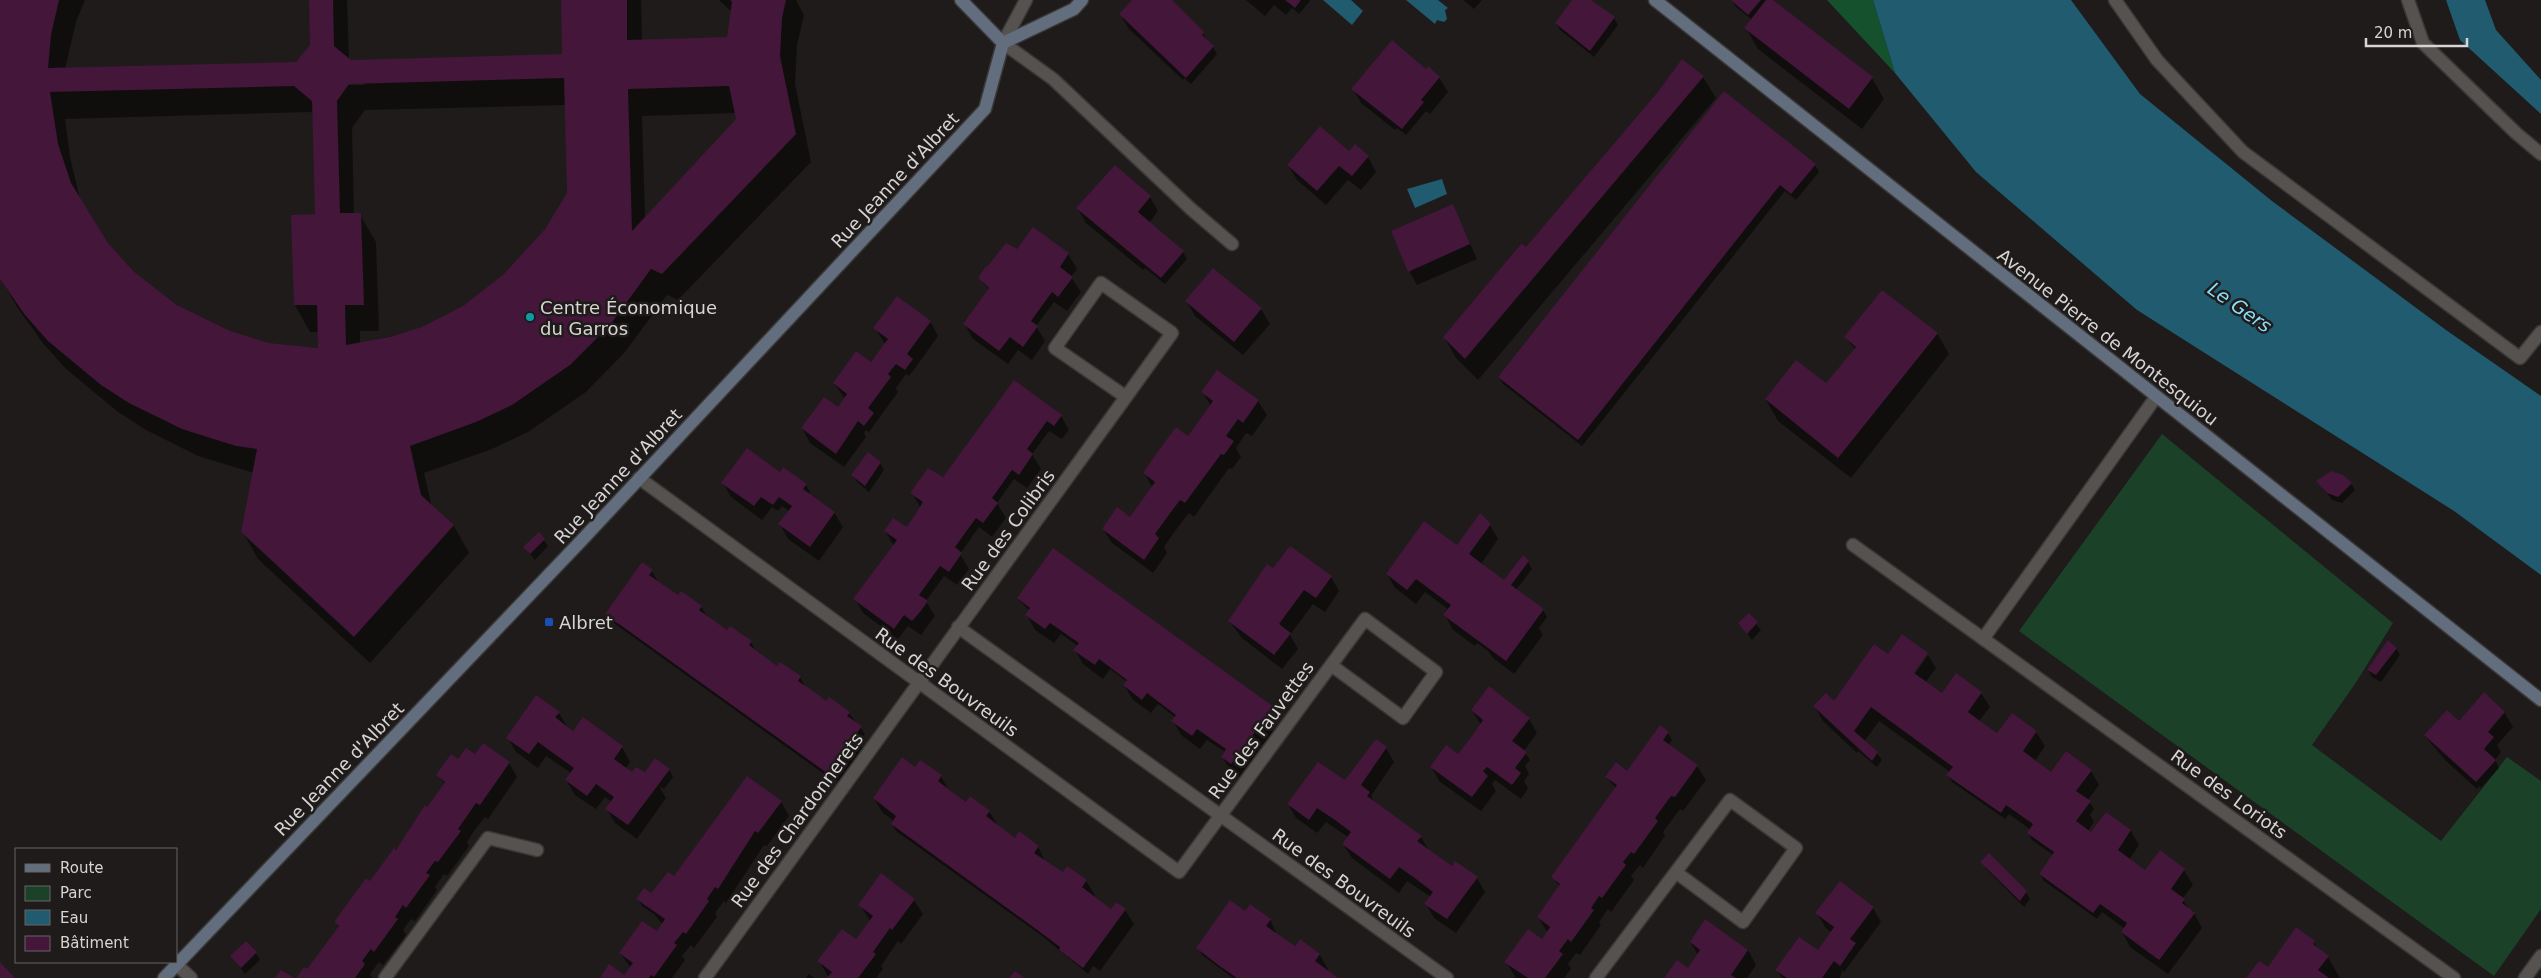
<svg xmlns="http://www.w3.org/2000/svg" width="2541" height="978" font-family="'DejaVu Sans',sans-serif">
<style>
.green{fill:#1c4129}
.forest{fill:#16512d}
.water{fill:#205b6f}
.shadow{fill:#0007;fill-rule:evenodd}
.building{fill:#43163a;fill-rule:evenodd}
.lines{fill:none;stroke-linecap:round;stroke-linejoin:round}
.lane-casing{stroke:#3a3737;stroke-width:15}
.street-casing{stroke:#3a3737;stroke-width:15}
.secondary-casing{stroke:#3a3737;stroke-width:15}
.lane{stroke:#555250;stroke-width:12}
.street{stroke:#555250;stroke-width:12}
.secondary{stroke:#626e7d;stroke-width:12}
.culture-dot{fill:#0f9aa8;stroke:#1e1b1a;stroke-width:2}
.transit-dot{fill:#1a4fb4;stroke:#1e1b1a;stroke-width:2}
.labels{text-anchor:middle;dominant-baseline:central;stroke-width:5;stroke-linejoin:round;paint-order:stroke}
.street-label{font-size:18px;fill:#d7d4d4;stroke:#1e1b1a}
.poi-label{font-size:18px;fill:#d7d4d4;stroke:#1e1b1a;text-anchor:start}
.water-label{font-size:19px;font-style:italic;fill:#89dcfc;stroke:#1e1b1a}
</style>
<rect width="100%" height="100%" fill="#1e1b1a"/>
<path class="green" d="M2162,434L2393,623L2355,684L2312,745L2441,841L2507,757L2541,781V909L2494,976L2019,631Z"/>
<path class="forest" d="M1827,0H1873L1895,73Z"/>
<path class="water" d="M1323,0H1351L1363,11L1352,25Z
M1406,0H1438L1448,8L1445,10L1447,19L1444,22L1437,20L1435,24Z
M1873,0H2071L2140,94L2272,201L2446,330L2541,396V575L2454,511L2137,310L1976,172L1895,73Z
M2446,0H2485L2496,30L2541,80V114L2460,40Z
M1442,179L1447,194L1415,208L1407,189Z"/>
<path class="shadow" d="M0,0H85L76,22L65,69L296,63L312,45L310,0H347L349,59L351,61L564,55L562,0H641L642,41L728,39L732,12L719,0H796L804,15L797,45L795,84L811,162L678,300L667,295L625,352L586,392L528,432L492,449L424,473L432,507L454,526L469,553L370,663L258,559L243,532L254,473L198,456L146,430L118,412L65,368L42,342L17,307L0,277ZM363,82L365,85H343V83ZM566,105L569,194L560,210L535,243L505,275L464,308L422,328L360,344V331H379L376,242L360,215H354L352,128L365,110ZM311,112L313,114L316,216H292L295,305L310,332H319V349L281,346L242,337L202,320L153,290L124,264L96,227L80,199L70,157L65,119ZM736,113L737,119L645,218L642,116Z
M1134,0H1170L1203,33L1207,41L1213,47L1217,54L1191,84L1184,78L1183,80L1129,29L1120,14Z
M1246,0H1309L1310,1L1299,14L1292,8L1286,15L1274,5L1265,16Z
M1463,0H1482L1474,9Z
M1573,0H1589L1614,18L1618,25L1594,57L1560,30L1556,23Z
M1732,0H1771L1872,78L1884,99L1862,129L1758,49L1746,28L1752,20L1736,7Z
M1426,71L1439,77L1448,92L1430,114L1426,111L1406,135L1397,128L1395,130L1361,103L1353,89Z
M1703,77L1716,98L1478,380L1456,358L1444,337L1526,248Z
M1724,93L1815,165L1819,172L1796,200L1785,191L1582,446L1503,384L1499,377Z
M1349,152L1368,157L1376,172L1361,190L1348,180L1326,205L1297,180L1288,165Z
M1150,197L1158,211L1149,223L1183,252L1187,259L1165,284L1145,268L1143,270L1086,223L1078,209Z
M1452,205L1477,259L1417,285L1409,271Z
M1034,229L1068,254L1077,269L1071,277L1081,292L1067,311L1054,302L1036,326L1045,341L1032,360L1018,350L1008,364L973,339L965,325L989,290L979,278L1017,252Z
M1214,269L1261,309L1270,324L1243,355L1195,316L1187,302Z
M930,321L938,336L916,367L909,376L906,374L896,388L898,392L869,432L866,430L864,433L866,437L844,467L810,443L802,428L838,409L845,399L834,383L871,363L885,344L875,328Z
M1937,333L1949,354L1851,478L1778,421L1766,400L1827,385L1855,349L1846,338Z
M1217,372L1258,401L1267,415L1252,436L1246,433L1236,448L1241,457L1232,469L1229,468L1194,517L1189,513L1175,531L1164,547L1167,553L1153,573L1112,543L1103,529L1131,518L1153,488L1144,473L1188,437L1211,406L1202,392Z
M1014,382L1061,416L1069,430L1062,439L1049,431L1032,454L1041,469L1027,488L1014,479L997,503L1006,518L992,537L979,527L960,554L969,569L957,585L944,576L926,601L935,616L921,635L908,626L898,639L863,613L855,599L894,546L885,531L907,528L920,507L912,493L943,479Z
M868,454L880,463L884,470L869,492L857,482L853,475Z
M779,472L806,485L810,492L809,494L834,512L843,527L819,561L788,539L780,524L789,511L782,506L778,511L772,507L762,520L731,497L723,483Z
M2318,482L2351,483L2355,490L2342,503L2332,500Z
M1490,525L1498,539L1481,564L1504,581L1528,562L1532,569L1516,590L1543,610L1547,617L1539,628L1543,635L1514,674L1493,658L1488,651L1477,643L1475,646L1453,630L1445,615L1449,610L1425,592L1416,604L1395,588L1387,574L1457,547Z
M539,534L548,546L535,560L525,548Z
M1267,566L1274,570L1331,577L1339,591L1325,612L1313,604L1290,635L1298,649L1282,669L1242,638L1229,621Z
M652,571L658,582L678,596L701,607L708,617L726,631L751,642L757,653L777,668L800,677L806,688L826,702L849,713L865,734L859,741L863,749L839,782L833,778L831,779L611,621L609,618L618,624V621L607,614Z
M1018,599L1273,708L1277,714L1271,722L1266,719L1273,731L1239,777L1231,771L1222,757L1225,752L1207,740L1200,749L1181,735L1173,721L1175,717L1158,704L1151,713L1133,700L1124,685L1127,682L1110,669L1103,679L1083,664L1075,650L1078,646L1061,634L1054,643L1035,630L1027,615L1030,611Z
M1749,615L1761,630L1752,640L1740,623Z
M2396,648L2400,655L2381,682L2372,677L2368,670Z
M1928,655L1936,668L1925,683L1941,694L1981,693L1990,707L1979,721L1996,734L2025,723L2036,732L2045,746L2035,761L2052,774L2091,771L2099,785L2088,800L2094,809L2090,815L2094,822L2088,831L2091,834L2106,814L2131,831L2139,845L2129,860L2145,872L2160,852L2184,870L2193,885L2182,899L2188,907L2187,909L2194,913L2202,928L2168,974L2130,947L2122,932L2125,929L2102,912L2097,919L2044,881L2040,874L2053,855L2032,840L2028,833L2031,830L2009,814L2005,819L1952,782L1948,775L1950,772L1879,721L1864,742L1877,753L1882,760L1877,767L1858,751L1857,753L1823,721L1815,707L1834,702L1912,673L1914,675Z
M1472,710L1529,719L1537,733L1524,751L1530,760L1525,766L1529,774L1524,781L1528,788L1521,799L1495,780L1492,784L1496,791L1481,811L1440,782L1431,767L1459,755L1481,725Z
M2504,712L2513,727L2497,745L2501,752L2495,760L2499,768L2481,788L2479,786L2477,789L2446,761L2425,736L2458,722Z
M559,713L568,728L574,732L622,747L630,762L625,769L632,774L649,777L669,770L673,777L664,789L659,786L666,798L637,839L615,823L607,809L612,802L605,797L596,809L575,795L566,780L571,773L546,756L538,768L516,752L508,738Z
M1668,733L1672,740L1668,745L1697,766L1706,780L1683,811L1680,809L1663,832L1665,836L1643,868L1640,865L1631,876L1634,880L1611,912L1608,909L1599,922L1601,925L1580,955L1576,953L1568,964L1571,969L1564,978H1516L1506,962L1542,941L1548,933L1538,917L1560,887L1553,877L1616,788L1606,777L1628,773Z
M1386,748L1394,762L1371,796L1375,804L1421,837L1429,851L1452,868L1477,878L1485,892L1456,933L1434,918L1426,904L1431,897L1407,881L1399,893L1352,858L1343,844L1348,837L1326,822L1317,833L1296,818L1288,804L1345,782Z
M475,756L509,763L517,777L488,819L485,817L474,831L467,842L469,846L447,876L444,874L435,887L437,890L415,921L411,919L403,930L406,935L383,965L379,962L370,974L372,978H297L308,971L339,928L335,922L370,883L428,809L445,784L438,775L458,761Z
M914,768L941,776L949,791L966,803L989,811L998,826L1015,839L1038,846L1045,862L1063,874L1086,881L1095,895L1093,897L1111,911L1116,903L1125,910L1134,924L1100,971L1093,966L1088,974L1042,936L896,831L892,824L894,821L882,812L874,798Z
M781,802L789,816L767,846L764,845L726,903L724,901L715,913L717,917L694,948L691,945L682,956L685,960L672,978H601L625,977L631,968L620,953L657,933L663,925L655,915L642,906L638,899L652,895Z
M1982,862L2026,892L2030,899L2024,907L1986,869Z
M914,900L923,914L901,944L898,941L881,966L883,969L876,978H829L819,961L856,940L871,922L860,905Z
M1873,908L1881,922L1844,972L1842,970L1840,978H1782L1777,970L1818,952L1831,932L1825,927L1817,913Z
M1245,912L1270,919L1277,935L1294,949L1300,941L1320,955L1328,969L1327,971L1336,978H1233L1202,955L1198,948Z
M2314,942L2318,950L2328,957L2340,978H2247L2268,969Z
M1691,943L1748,950L1756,965L1747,978H1665L1688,970L1698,955Z
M256,953L260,960L245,974L232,956Z
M809,974L814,978H806Z"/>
<path class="building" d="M0,0H59L51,35L48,68L296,62L310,45L309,0H333L334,46L351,60L562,54L561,0H627V40L727,37L732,2L730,0H786L782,18L780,56L796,134L662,274L651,269L610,325L570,365L512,405L476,422L410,446L421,495L454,525L354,637L241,532L257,449L236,446L182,429L129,403L101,385L48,341L25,315L0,279ZM564,78L567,193L545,229L504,274L463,306L422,327L389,337L346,345L345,305H364L361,213H340L337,101L349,84ZM294,86L312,101L315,214L291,215L294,305H317L318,348L269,343L230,331L177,305L133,271L108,243L71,183L58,144L50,92ZM729,86L736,119L632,231L628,89Z
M1132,0H1172L1204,32L1202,35L1214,46L1186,78L1119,14Z
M1285,0H1301L1295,8Z
M1572,0H1591L1615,17L1590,51L1555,23Z
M1731,0H1761L1748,15Z
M1766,0H1773L1873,77L1849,109L1744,28Z
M1392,40L1426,69L1428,66L1440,77L1421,100L1424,102L1402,129L1351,89Z
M1682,59L1704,76L1465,359L1443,337L1521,244L1526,247L1657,93Z
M1724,91L1816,164L1791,194L1780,185L1578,440L1498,377Z
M1320,126L1349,151L1355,144L1369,156L1352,176L1339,166L1317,191L1287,165Z
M1115,165L1151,196L1138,212L1184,251L1161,278L1076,208Z
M1453,204L1470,244L1408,272L1391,231Z
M1033,227L1069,253L1060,267L1073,277L1058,297L1052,292L1031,321L1038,326L1023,347L1010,337L999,351L963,324L989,288L978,278L986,266L987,267L1006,243L1017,249Z
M1213,268L1262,308L1234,342L1185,301Z
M1882,290L1938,333L1838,458L1765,399L1796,360L1826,383L1856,347L1844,337Z
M897,296L931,321L907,354L913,359L905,370L896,364L888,374L891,377L868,408L874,413L864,426L858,421L836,454L801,428L824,397L838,407L847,394L833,383L856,351L871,362L879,351L888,339L873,328Z
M1217,370L1259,400L1243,423L1238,419L1226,436L1234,441L1224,455L1221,454L1185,503L1180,500L1168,516L1155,534L1159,538L1144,560L1102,529L1117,507L1130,517L1155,482L1143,473L1159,450L1176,427L1188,436L1213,401L1201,392Z
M1014,380L1062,415L1054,426L1047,421L1027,449L1033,454L1019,475L1012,470L992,498L998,503L983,523L976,518L955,547L962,553L949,572L940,566L919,595L928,601L920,612L912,621L904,615L894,629L853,599L897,540L884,531L893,518L907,527L923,502L910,493L928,468L943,477Z
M747,448L780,472L783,467L807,484L803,489L835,512L810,547L778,524L792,506L779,497L773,505L761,497L754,506L721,483Z
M868,452L881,462L865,486L851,475Z
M2331,471L2343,475L2352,483L2338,497L2327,493L2316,481Z
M1480,513L1491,524L1469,554L1504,580L1523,555L1529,561L1511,585L1544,609L1506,661L1443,615L1451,605L1416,579L1407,590L1386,574L1424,521L1457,545Z
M539,532L545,539L530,554L523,547Z
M1290,546L1332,576L1316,598L1304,590L1279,624L1291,633L1274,655L1228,621L1267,564L1273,568Z
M1053,548L1274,707L1231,764L1221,757L1226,749L1197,729L1192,736L1171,721L1176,715L1147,693L1142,700L1123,685L1127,680L1099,659L1095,665L1073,650L1079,643L1050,623L1045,629L1025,615L1030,608L1017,598Z
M642,562L653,570L649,575L678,595L681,591L702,606L699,610L727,630L730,626L752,641L749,645L777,666L780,662L801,676L798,681L813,691L826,701L829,697L850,712L847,716L862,726L827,773L605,614Z
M1749,613L1758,622L1747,634L1738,623Z
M1902,634L1928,653L1914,673L1942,693L1956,673L1982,692L1968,712L1984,724L1997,733L2012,713L2037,731L2023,751L2051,772L2066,751L2092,770L2076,791L2091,801L2076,821L2091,832L2106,812L2131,830L2118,850L2145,870L2160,850L2185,869L2171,889L2185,899L2182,903L2195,913L2159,960L2121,932L2127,923L2100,904L2093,913L2039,874L2054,852L2027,833L2033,824L2006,805L2001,813L1946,775L1953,767L1871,707L1854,731L1878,752L1872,761L1813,706L1826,693L1834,701L1874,644L1888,654Z
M2388,640L2397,648L2376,675L2367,670Z
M1489,686L1530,718L1512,741L1527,752L1515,768L1521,773L1512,785L1487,767L1483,771L1488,776L1472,797L1430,767L1446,745L1458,754L1472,736L1483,720L1471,710Z
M2484,692L2505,712L2488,732L2494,737L2484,749L2496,760L2476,782L2424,735L2447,710L2459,721Z
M536,695L560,712L555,717L573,731L583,717L623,746L614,759L632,772L636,767L645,772L655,758L670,769L628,825L605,809L614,797L596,784L587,796L565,780L574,768L538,742L529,754L506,738Z
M1660,725L1669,732L1663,740L1698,765L1675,797L1671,796L1655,818L1658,821L1634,854L1631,852L1623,862L1626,865L1602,898L1599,896L1591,908L1594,910L1571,942L1568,939L1559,951L1563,954L1545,978H1528L1504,962L1528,929L1542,939L1550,927L1537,917L1560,884L1551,877L1617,785L1605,777L1616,762L1627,771Z
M1376,739L1387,747L1361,785L1370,792L1367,796L1422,836L1417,841L1452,866L1455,861L1478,877L1447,919L1424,904L1433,892L1416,879L1399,867L1390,879L1342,844L1351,832L1335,820L1317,808L1309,820L1287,804L1318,762L1345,780Z
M483,743L510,762L480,805L476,803L458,829L461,831L438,862L435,861L426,873L430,875L406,908L403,905L395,917L398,919L374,952L371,949L362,961L365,964L355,978H296L304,967L307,969L339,926L334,922L366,878L370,881L394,848L396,850L425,805L427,807L436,795L445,782L436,775L451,754L458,759L466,748L475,754Z
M902,757L915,767L920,760L942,775L938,781L952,792L966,802L970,796L990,811L986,816L1015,838L1019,831L1039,846L1034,853L1063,872L1067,866L1087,880L1082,887L1111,909L1116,902L1126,909L1083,968L1059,950L1060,947L1036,929L891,824L896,816L873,798Z
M747,776L782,801L758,833L755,831L718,889L715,887L707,899L709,901L686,934L683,932L674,943L677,945L654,977L651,975L649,978H600L609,964L624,975L633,963L619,953L642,921L657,931L665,919L636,899L644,888L651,893L668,872L674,876Z
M1989,853L2027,891L2020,901L1980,862Z
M881,873L915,899L892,930L890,928L873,952L876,954L858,978H827L832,972L817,961L842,929L856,939L873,916L858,905Z
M1840,881L1874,907L1850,939L1856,943L1840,966L1834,961L1822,978H1787L1775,970L1799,937L1818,950L1834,927L1815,913Z
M1230,900L1245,911L1250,904L1261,912L1271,919L1266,926L1295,946L1300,939L1320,954L1315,961L1338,978H1237L1221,967L1196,948Z
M1705,919L1748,950L1731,975L1736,978H1664L1677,960L1688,968L1700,950L1690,942Z
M2296,927L2315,941L2313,944L2329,956L2318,970L2329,978H2246L2259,961L2268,967Z
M246,941L257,952L241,968L230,956Z
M0,962L15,978H0Z
M281,970L291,976L293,978H275Z
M1015,971L1025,978H1009Z"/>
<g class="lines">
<g class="lane-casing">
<path id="lane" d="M1026,0L1003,43L1053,79L1191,209L1232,244
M2115,0L2157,60L2243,152L2520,358L2541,332
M2408,0L2423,43L2516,133L2541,154"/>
</g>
<g class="street-casing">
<path id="street" d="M639,478L1179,872L1365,619L1436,672L1403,718L1331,665
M1853,545L2454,978
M958,627L1447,978
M1983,639L2156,397
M177,965L191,978
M385,978L488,838L537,850
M705,978L1126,397L1172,333L1101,283L1055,348L1126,397
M1596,978L1730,800L1796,848L1743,922L1677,873
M2525,978L2541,956"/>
</g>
<g class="secondary-casing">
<path id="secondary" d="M961,0L1003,43
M1655,0L2541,700
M164,978L581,541L985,109L1003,43L1074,9L1082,0"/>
</g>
<use href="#lane" class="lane"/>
<use href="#street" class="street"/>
<use href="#secondary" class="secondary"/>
</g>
<circle class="culture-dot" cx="530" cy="317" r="5"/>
<rect class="transit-dot" x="544" y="617" width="10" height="10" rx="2.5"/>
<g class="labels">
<g class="street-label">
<text transform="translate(895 180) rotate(-47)">Rue Jeanne d'Albret</text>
<text transform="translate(2108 337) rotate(38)">Avenue Pierre de Montesquiou</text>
<text transform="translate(618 476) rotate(-47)">Rue Jeanne d'Albret</text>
<text transform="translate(1008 530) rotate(-54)">Rue des Colibris</text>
<text transform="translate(947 682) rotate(36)">Rue des Bouvreuils</text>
<text transform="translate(1261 730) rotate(-54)">Rue des Fauvettes</text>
<text transform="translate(339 769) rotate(-46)">Rue Jeanne d'Albret</text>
<text transform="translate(2229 794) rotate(36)">Rue des Loriots</text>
<text transform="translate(797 820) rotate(-54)">Rue des Chardonnerets</text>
<text transform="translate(1344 883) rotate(36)">Rue des Bouvreuils</text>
</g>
<g class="poi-label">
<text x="540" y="307">Centre Économique<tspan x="540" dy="21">du Garros</tspan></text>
<text x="559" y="622">Albret</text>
</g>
<g class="water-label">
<text transform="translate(2240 307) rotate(35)">Le Gers</text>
</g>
</g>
<rect x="15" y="848" width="162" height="115" fill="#1e1b1a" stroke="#686564"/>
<rect x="25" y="864" width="25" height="8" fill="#626e7d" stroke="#686564"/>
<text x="60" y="873" font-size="15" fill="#d7d4d4">Route</text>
<rect x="25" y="886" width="25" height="15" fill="#1c4129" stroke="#686564"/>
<text x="60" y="898" font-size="15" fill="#d7d4d4">Parc</text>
<rect x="25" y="910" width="25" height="15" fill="#205b6f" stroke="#686564"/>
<text x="60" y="923" font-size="15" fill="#d7d4d4">Eau</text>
<rect x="25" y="936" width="25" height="15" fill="#43163a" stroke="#686564"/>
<text x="60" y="948" font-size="15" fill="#d7d4d4">Bâtiment</text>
<path d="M2366 38v8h101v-8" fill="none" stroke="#d7d4d4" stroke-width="2.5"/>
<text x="2374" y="38" font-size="15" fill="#d7d4d4" stroke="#1e1b1a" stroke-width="4" paint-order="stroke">20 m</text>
</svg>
